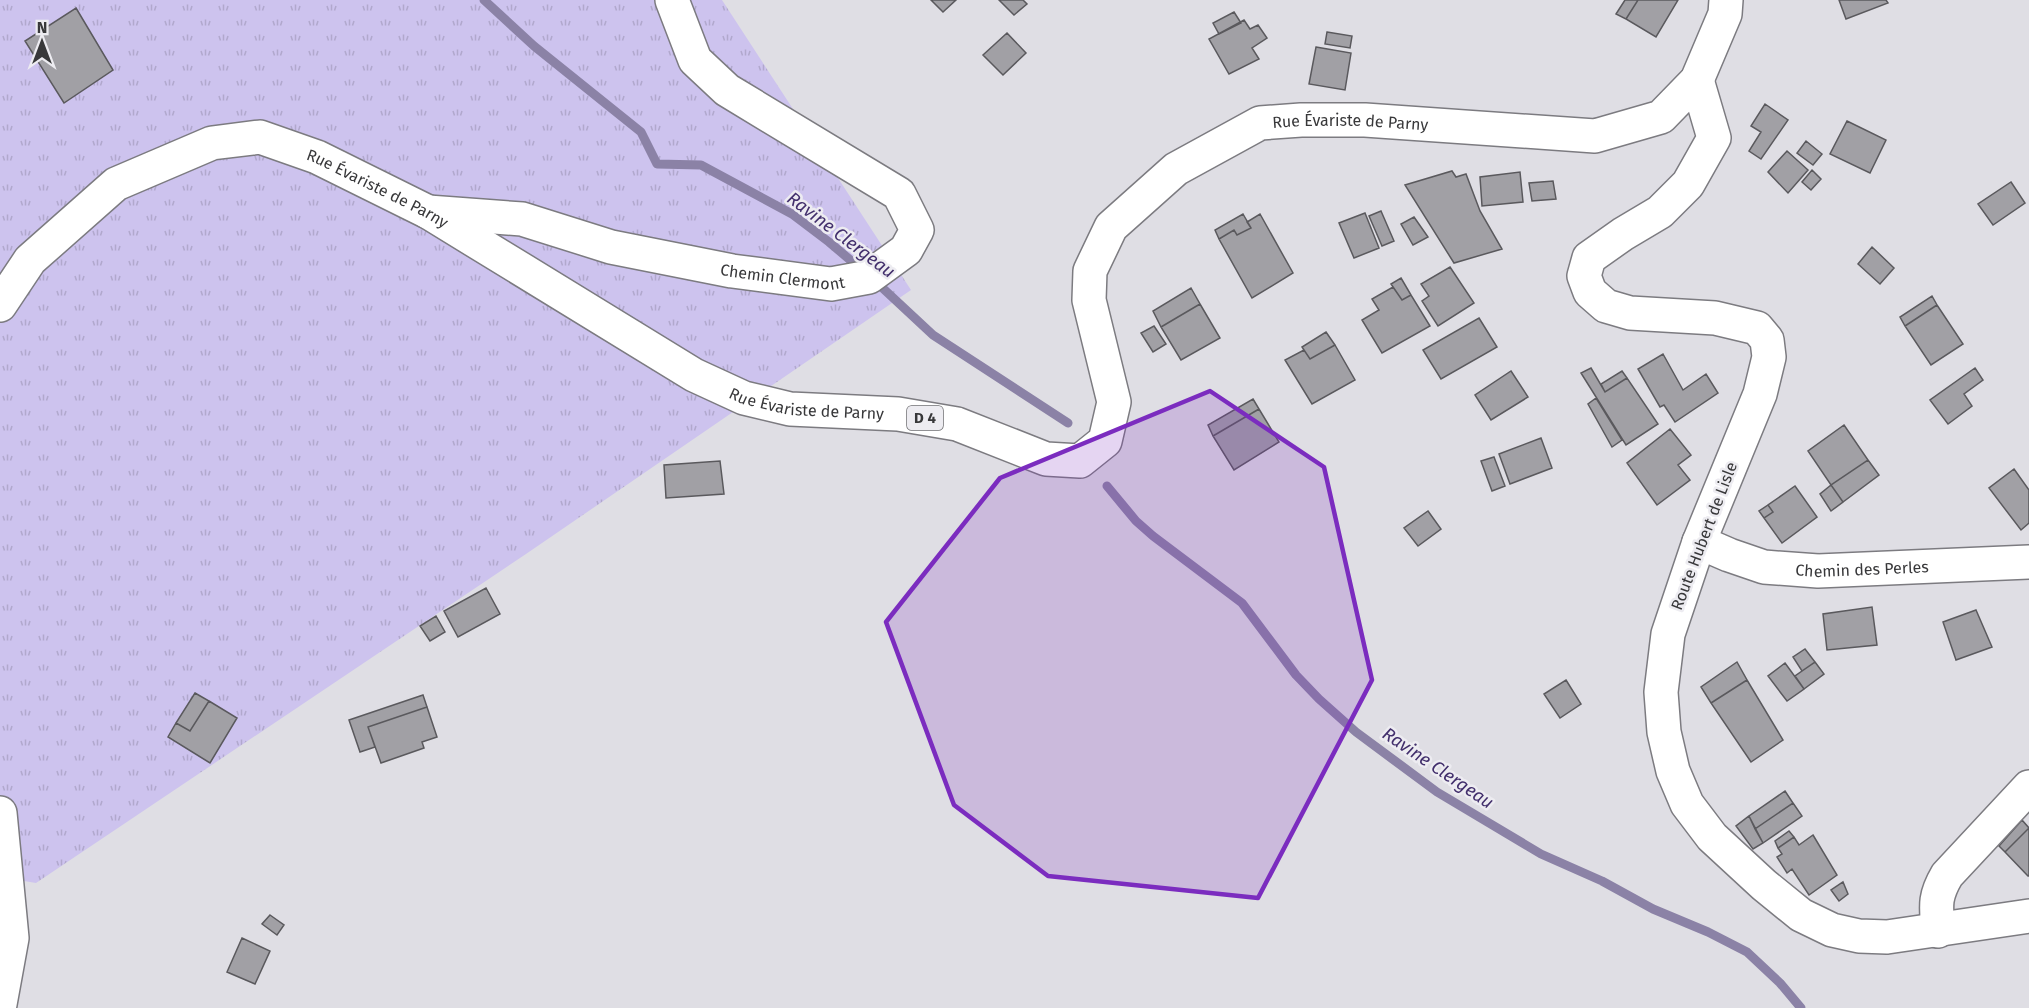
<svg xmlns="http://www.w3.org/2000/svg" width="2029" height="1008" font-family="'Fira Sans',sans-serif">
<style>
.grass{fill:url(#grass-tufts)}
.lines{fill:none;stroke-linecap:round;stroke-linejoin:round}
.stream{stroke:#8b82a6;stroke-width:9}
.building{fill:#a1a0a5;stroke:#5a595d;stroke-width:1.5}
.minor-casing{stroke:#7c7b80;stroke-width:36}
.secondary-casing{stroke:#7c7b80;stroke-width:36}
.primary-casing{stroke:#7c7b80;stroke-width:36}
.minor{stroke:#fff;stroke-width:33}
.secondary{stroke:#fff;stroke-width:33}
.primary{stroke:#fff;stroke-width:33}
.marked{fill:#7b2cbf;fill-opacity:0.2;stroke:#7b2cbf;stroke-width:4.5;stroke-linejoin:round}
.labels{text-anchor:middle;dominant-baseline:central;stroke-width:5;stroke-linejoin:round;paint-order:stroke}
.shield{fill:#edecf1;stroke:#6e6e71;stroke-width:1.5}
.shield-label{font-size:15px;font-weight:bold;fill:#38383a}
.street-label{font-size:16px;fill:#38383a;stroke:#edecf1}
.water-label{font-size:18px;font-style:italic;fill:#422f6c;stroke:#edecf1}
</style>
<defs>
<pattern id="grass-tufts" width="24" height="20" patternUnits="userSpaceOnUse" patternTransform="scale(1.5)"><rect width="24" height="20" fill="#cdc3ee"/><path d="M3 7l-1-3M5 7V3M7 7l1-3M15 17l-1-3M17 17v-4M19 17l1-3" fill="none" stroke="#b1a8cd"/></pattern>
</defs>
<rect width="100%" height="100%" fill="#dfdee4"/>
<path class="grass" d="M0,0H722L911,290L526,554L36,883L0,877Z"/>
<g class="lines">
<path class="stream" d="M484,0L534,46L641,132L657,164L701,165L792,214L829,242L862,270
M875,281L933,335L1068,423
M1107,486L1136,521L1153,536L1242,603L1296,675L1319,699L1356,732L1437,792L1541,854L1602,881L1653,909L1708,932L1747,952L1780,983L1801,1008"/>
</g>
<path class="building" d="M931,0H956L943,12Z
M999,0H1023L1027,4L1014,15Z
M1625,0H1638L1626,19L1616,14Z
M1638,0H1678L1656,37L1626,19Z
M1839,0H1886L1888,3L1846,19Z
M76,8L113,70L64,103L25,41Z
M1234,12L1241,23L1219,34L1213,23Z
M1244,20L1250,29L1258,25L1267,38L1252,48L1259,59L1229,74L1209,39Z
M1327,32L1352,36L1350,48L1325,44Z
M1007,33L1026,53L1003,75L983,55Z
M1316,47L1351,53L1345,90L1309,84Z
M1765,104L1788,120L1761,159L1749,151L1761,132L1751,126Z
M1847,121L1886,140L1870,173L1830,154Z
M1806,141L1822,154L1813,165L1797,153Z
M1787,151L1808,170L1788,193L1768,172Z
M1812,170L1821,179L1811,190L1802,182Z
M1452,171L1456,177L1466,174L1480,211L1502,249L1454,263L1405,185Z
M1520,172L1523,202L1482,206L1480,177Z
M1553,181L1556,199L1532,201L1529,183Z
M2011,182L2025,203L1993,225L1978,204Z
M1381,211L1394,241L1382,246L1369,216Z
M1365,213L1379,248L1354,258L1339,223Z
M1243,214L1251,228L1237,235L1234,230L1219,239L1215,230Z
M1260,214L1293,273L1252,298L1219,239L1234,230L1237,235L1251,228L1247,222Z
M1414,217L1428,237L1413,245L1401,224Z
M1872,247L1894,268L1880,284L1858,264Z
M1450,267L1474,303L1438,326L1422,301L1429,296L1421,284Z
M1401,278L1411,295L1402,300L1391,284Z
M1393,287L1402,300L1411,295L1430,326L1382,353L1362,320L1379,310L1372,299Z
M1191,288L1200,304L1161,327L1153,311Z
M1932,296L1937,305L1905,326L1900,317Z
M1200,304L1220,338L1181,360L1161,327Z
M1937,305L1963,344L1931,365L1905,326Z
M1479,318L1497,347L1441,379L1423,350Z
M1154,326L1166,344L1153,352L1141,333Z
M1326,332L1335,345L1310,359L1302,347Z
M1335,345L1355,380L1312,404L1285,360L1304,350L1310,359Z
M1663,354L1683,390L1706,374L1718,393L1675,422L1664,405L1660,407L1638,369Z
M1591,368L1605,392L1627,378L1658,424L1626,445L1581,373Z
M1975,368L1983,380L1964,394L1972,406L1948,424L1930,400Z
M1511,371L1528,397L1491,420L1475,395Z
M1622,371L1627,378L1605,392L1601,384Z
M1596,398L1622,440L1612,447L1588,404Z
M1253,399L1259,409L1213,436L1208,425Z
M1259,409L1279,442L1234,470L1213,436Z
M1844,425L1868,460L1831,485L1808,451Z
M1670,429L1691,455L1678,465L1690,480L1657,505L1627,463Z
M1541,438L1552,468L1510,484L1499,454Z
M1494,457L1505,486L1492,491L1481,461Z
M1868,460L1879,475L1843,502L1831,485Z
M720,461L724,494L666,498L664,465Z
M2014,469L2029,490V523L2021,530L1989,488Z
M1831,485L1843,502L1831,511L1820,494Z
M1795,486L1817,517L1782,543L1764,518L1773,512L1768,505Z
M1768,505L1773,512L1764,518L1759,511Z
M1428,511L1441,529L1418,546L1404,528Z
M486,588L500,614L458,637L444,611Z
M1872,607L1877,645L1827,650L1823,614Z
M1976,610L1992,647L1956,660L1943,622Z
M436,616L445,632L430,641L420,626Z
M1805,649L1815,662L1802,671L1793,657Z
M1737,662L1747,680L1711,703L1701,687Z
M1815,662L1824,674L1804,689L1795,676Z
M1785,663L1804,689L1787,701L1768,676Z
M1566,680L1581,704L1560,718L1544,694Z
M1747,680L1783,740L1751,762L1711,703Z
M195,693L209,701L190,731L176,723Z
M423,695L427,707L368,727L375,747L360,752L349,720Z
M209,701L237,718L210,763L168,737L176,723L190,731Z
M427,707L437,737L422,742L424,748L381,763L368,727Z
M1785,791L1793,803L1755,829L1749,816Z
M1793,803L1802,816L1763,843L1755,829Z
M1749,816L1763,843L1753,849L1736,826Z
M2022,820L2029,828L2005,852L1999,846Z
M2029,828V876H2028L2005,852Z
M1789,831L1794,837L1778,848L1775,841Z
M1813,835L1837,875L1809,895L1792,869L1787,873L1777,857L1782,854L1778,848L1794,837L1799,845Z
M1843,882L1848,894L1839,901L1831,890Z
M270,915L284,925L277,935L262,924Z
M242,938L270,951L255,984L227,972Z"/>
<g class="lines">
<g class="minor-casing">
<g id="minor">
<path id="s1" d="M428,212L522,219L611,247L732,271L831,284L869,277L906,250L917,230L899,194L727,90L695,60L672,0"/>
<path id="s2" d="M1699,542L1729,555L1764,567L1818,571L2029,562"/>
<path d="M1938,931C1936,906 1934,897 1947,875L2029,787"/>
</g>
</g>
<g class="secondary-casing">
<path id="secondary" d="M1697,80L1714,138L1688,184L1660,212L1623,234L1589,258L1584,276L1590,292L1606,306L1630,313L1715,318L1757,328L1767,340L1769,357L1760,394L1699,542L1668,634L1661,692L1664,732L1673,771L1687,804L1712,837L1764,885L1801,915L1832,930L1859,936L1887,937L2029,916"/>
</g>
<g class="primary-casing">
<g id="primary">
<path id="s3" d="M0,305L30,260L116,184L212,143L260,137L317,157L428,212L694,375L744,398L790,409L898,414L957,424L1046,459L1080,461L1105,441L1114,402L1089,300L1090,271L1111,227L1176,169L1260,123L1301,120H1365L1595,136L1661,117L1697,80L1725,14L1726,0"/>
<path d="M0,813L12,938L0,1004"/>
</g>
</g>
<use href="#minor" class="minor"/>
<use href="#secondary" class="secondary"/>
<use href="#primary" class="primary"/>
</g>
<path class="marked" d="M1210,391L1324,467L1372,680L1258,898L1048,876L954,805L886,622L1000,478Z"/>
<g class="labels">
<rect class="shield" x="907" y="406" width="36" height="24" rx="4.5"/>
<g class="shield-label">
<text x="925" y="418">D 4</text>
</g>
<g class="street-label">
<text stroke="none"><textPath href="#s3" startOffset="1746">Rue Évariste de Parny</textPath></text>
<text stroke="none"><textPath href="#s3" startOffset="450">Rue Évariste de Parny</textPath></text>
<text stroke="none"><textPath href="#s1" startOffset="362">Chemin Clermont</textPath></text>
<text stroke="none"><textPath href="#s3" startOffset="936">Rue Évariste de Parny</textPath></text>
<text transform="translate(1704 536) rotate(-69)">Route Hubert de Lisle</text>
<text stroke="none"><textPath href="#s2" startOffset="168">Chemin des Perles</textPath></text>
</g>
<g class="water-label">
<text transform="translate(841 235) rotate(37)">Ravine Clergeau</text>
<text transform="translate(1438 768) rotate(34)">Ravine Clergeau</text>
</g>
</g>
<g transform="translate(42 42)" stroke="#edecf1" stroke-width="4.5" paint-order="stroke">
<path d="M0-4.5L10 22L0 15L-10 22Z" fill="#38383a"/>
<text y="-9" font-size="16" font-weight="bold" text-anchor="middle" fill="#38383a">N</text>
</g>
</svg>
